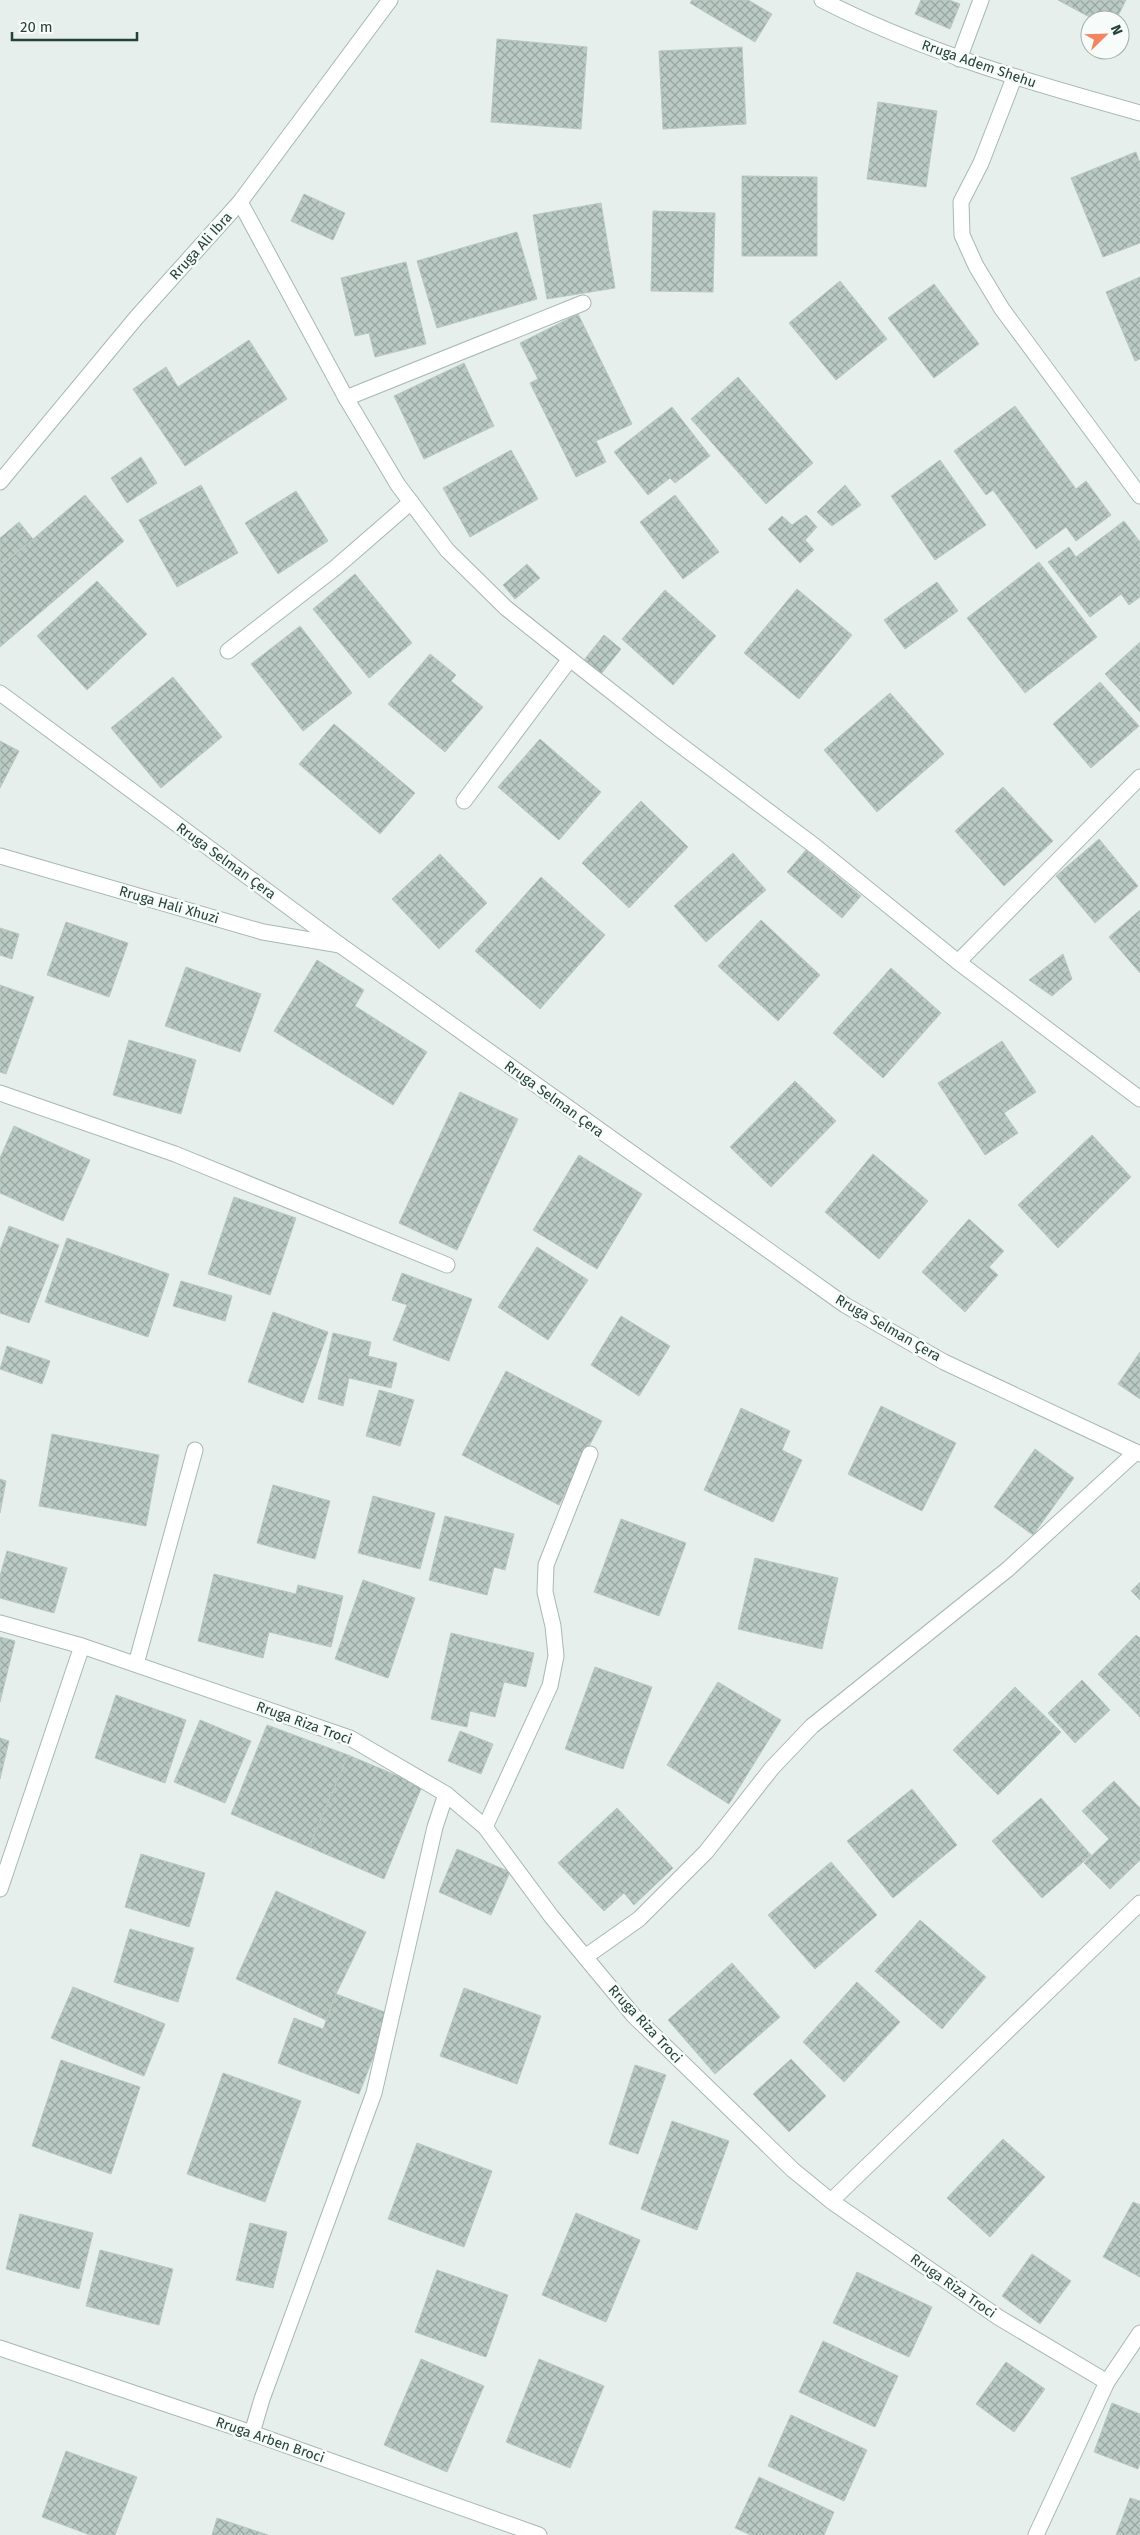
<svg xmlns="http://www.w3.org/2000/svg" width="1140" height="2535" font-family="'Fira Sans',sans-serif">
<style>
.building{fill:url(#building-cross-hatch);stroke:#b8c9c2}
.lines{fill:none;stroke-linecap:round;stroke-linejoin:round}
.service-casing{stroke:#a8b8b2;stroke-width:17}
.minor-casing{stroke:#a8b8b2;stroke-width:17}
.tertiary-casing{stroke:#a8b8b2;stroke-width:17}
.service{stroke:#fff;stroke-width:15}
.minor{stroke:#fff;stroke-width:15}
.tertiary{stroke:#fff;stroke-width:15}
.labels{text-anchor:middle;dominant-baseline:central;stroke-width:5;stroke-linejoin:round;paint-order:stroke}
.street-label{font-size:14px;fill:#24423a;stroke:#f7fbf9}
</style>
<defs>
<pattern id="building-cross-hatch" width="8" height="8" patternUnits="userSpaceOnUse" patternTransform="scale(1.25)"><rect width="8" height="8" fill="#bbcac4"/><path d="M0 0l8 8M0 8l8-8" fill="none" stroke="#98a6a0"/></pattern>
</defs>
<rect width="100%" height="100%" fill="#e6efeb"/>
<path class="building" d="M692,0H748L772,14L755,42L690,3Z
M921,0H949L960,4L950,29L915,14Z
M1058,0H1126L1116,20H1095Z
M497,39L587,47L581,129L491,122Z
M742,47L746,124L663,129L659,51Z
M878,102L937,111L926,187L867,179Z
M1136,152L1140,163V243L1103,257L1071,178Z
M742,176L817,177V256H742Z
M304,194L345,213L333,240L291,221Z
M601,203L615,288L547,299L533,215Z
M653,211L715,213L713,292L651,291Z
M517,232L537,299L437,328L417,261Z
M406,262L426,344L375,357L369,333L355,336L341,278Z
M1140,277V359L1135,361L1106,292Z
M840,281L887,339L836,380L789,323Z
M934,284L979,344L934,378L888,318Z
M578,314L632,424L596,441L606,462L576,477L530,383L538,379L520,343Z
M249,340L287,399L185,466L133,389L166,367L178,387Z
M464,363L494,426L424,459L394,396Z
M738,377L813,463L766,504L691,419Z
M1015,406L1076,489L1086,481L1111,515L1076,541L1066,527L1036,549L993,490L986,495L954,451Z
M672,407L710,456L675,483L670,478L648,495L614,452Z
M511,450L538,499L470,537L443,488Z
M141,457L157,483L127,503L111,478Z
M940,460L986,525L935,560L891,496Z
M201,485L238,553L177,587L139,520Z
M845,485L861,505L832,526L817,512Z
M296,491L328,541L278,574L245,523Z
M85,495L124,541L0,647V567Z
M675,495L719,552L683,579L640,522Z
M806,515L817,527L805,540L814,550L800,563L768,529L782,516L792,525Z
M1124,521L1140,542V597L1129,605L1121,594L1090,617L1048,562L1069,547L1076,557Z
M19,522L33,539L0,566V538Z
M1039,562L1097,637L1025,693L967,618Z
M527,564L540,578L515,599L503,585Z
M355,574L412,643L369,678L313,609Z
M97,581L147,634L87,690L37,636Z
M937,582L958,611L905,649L884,620Z
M797,589L852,635L799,699L744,653Z
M665,590L716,636L673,685L622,639Z
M300,626L352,693L303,731L251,664Z
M604,635L621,649L601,674L584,660Z
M1140,642V712L1105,674Z
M430,654L456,675L451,681L483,707L445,752L388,704Z
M173,677L222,737L161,788L111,728Z
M1100,682L1139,726L1091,768L1053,724Z
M890,693L944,754L877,812L824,750Z
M334,724L415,793L380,834L299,764Z
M540,739L601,792L559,840L498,787Z
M0,741L19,751L0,788Z
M1003,787L1053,841L1004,886L955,831Z
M641,801L688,847L629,908L582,863Z
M1099,839L1138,886L1095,923L1056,876Z
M806,850L861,896L842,918L787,872Z
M733,853L766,890L706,942L674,906Z
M440,854L487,903L439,949L392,899Z
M541,877L605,935L540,1009L475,951Z
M1140,910V973L1109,937Z
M761,920L820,975L778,1021L718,966Z
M66,922L128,943L109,997L47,975Z
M0,928L19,934L12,959L0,955Z
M1063,954L1072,979L1052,996L1029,980Z
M317,960L364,990L355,1006L427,1052L393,1105L274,1031Z
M186,967L261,994L240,1052L165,1026Z
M891,968L941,1013L883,1078L833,1033Z
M0,985L34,997L6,1074L0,1072Z
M129,1040L196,1060L181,1114L113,1095Z
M1002,1041L1036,1092L1004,1113L1018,1133L985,1155L938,1083Z
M795,1081L836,1121L771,1187L730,1147Z
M460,1092L518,1119L457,1250L399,1223Z
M14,1126L90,1160L63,1221L0,1193V1158Z
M1092,1135L1131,1177L1058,1248L1018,1205Z
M873,1154L928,1201L879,1259L825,1212Z
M579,1155L642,1194L597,1269L533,1230Z
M234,1197L296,1218L270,1295L208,1274Z
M969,1219L1004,1251L989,1267L998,1275L965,1312L922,1272Z
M9,1226L59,1245L29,1323L0,1313V1250Z
M67,1238L169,1274L148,1337L45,1302Z
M537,1247L588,1280L548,1340L498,1307Z
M402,1273L472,1299L449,1361L393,1340L407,1305L392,1300Z
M181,1281L232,1296L225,1321L173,1306Z
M273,1312L328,1332L303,1403L248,1382Z
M621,1316L670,1346L639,1396L591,1365Z
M333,1333L371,1342L368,1356L397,1363L391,1388L349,1378L343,1406L318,1399Z
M7,1346L50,1361L42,1384L0,1369Z
M1140,1352V1399L1118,1384Z
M506,1371L602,1421L559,1505L462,1455Z
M379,1390L414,1400L400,1446L366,1436Z
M881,1406L956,1443L922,1511L848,1474Z
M741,1408L790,1431L782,1450L802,1460L773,1522L704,1490Z
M52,1434L159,1455L146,1526L39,1506Z
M1035,1449L1074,1478L1033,1535L994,1507Z
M0,1479L6,1481L0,1513Z
M273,1485L330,1501L315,1559L257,1543Z
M373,1496L435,1513L420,1569L358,1553Z
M445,1516L514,1534L505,1570L494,1567L487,1595L429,1580Z
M621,1519L686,1543L659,1616L594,1592Z
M7,1551L67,1568L54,1613L0,1598V1576Z
M755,1558L838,1578L822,1649L738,1629Z
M214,1574L296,1594L298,1585L343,1596L331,1647L269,1632L263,1658L198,1641Z
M363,1580L415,1598L388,1678L335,1659Z
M1140,1582V1600L1131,1591Z
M451,1633L534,1653L526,1687L504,1682L495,1717L470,1711L467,1727L431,1719Z
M1136,1635L1140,1638V1717L1098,1674Z
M0,1637L15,1641L0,1702Z
M595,1667L652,1687L623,1769L565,1749Z
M1082,1680L1110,1710L1075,1743L1048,1713Z
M718,1682L781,1720L729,1804L667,1765Z
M1015,1687L1061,1732L998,1795L953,1750Z
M116,1695L186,1720L165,1783L95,1758Z
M200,1720L251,1741L225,1803L174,1782Z
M267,1725L348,1755L309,1847L231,1814Z
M460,1731L493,1744L481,1774L448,1761Z
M0,1738L9,1741L0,1779Z
M348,1755L422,1786L384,1879L309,1847Z
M1114,1781L1140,1808V1860L1110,1889L1084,1863L1109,1839L1082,1811Z
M912,1789L957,1845L893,1898L847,1841Z
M1041,1798L1091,1855L1042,1898L992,1841Z
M617,1808L673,1868L634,1905L624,1893L604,1911L558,1863Z
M457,1849L510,1872L491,1915L439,1892Z
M141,1854L205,1873L189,1927L125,1907Z
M831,1862L877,1915L815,1969L768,1915Z
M276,1891L366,1932L336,1994L326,2020L236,1979Z
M920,1920L986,1977L942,2029L875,1971Z
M130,1929L194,1948L178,2002L114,1982Z
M732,1963L780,2017L715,2074L668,2020Z
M857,1982L900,2022L844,2082L803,2042Z
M73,1987L165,2024L144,2076L51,2038Z
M464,1988L541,2016L517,2084L440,2056Z
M336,1994L390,2014L359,2094L278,2063L294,2018L323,2029Z
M791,2059L826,2096L789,2132L753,2094Z
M61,2060L140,2087L111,2174L32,2146Z
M635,2065L666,2075L638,2154L609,2144Z
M223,2073L301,2101L265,2202L187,2174Z
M672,2121L729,2141L697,2230L641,2209Z
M1003,2139L1045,2177L990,2237L947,2198Z
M417,2143L492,2171L464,2247L388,2219Z
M1133,2202L1140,2205V2277L1103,2257Z
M576,2213L640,2240L606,2322L542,2295Z
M20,2214L93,2233L79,2289L6,2269Z
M250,2223L287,2232L273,2288L236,2280Z
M100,2250L173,2269L159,2325L86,2306Z
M1032,2254L1071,2281L1040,2324L1002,2296Z
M437,2270L508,2295L486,2357L415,2332Z
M857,2272L932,2307L909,2357L833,2323Z
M823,2341L898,2376L875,2427L799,2392Z
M421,2359L484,2386L447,2472L384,2445Z
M539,2359L604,2386L570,2468L506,2442Z
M1006,2362L1045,2389L1014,2432L976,2404Z
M1112,2403L1140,2414V2462L1138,2469L1094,2452Z
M791,2415L867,2450L844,2501L768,2466Z
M66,2451L137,2477L115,2535H90L42,2517Z
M759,2477L834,2512L824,2535H751L735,2528Z
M1130,2498L1140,2501V2535H1116Z
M217,2518L268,2535H212Z"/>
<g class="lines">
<g class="service-casing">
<path id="service" d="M346,398L583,303
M228,651L335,568L411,502
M464,801L570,659
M0,856L263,932L340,945
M958,962L1140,777
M0,1093L175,1154L447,1265
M136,1664L195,1450
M485,1827L550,1686L556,1656L553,1626L545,1592L546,1565L590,1454
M1107,2382L1140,2333"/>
</g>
<g class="minor-casing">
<path id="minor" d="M959,59L981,0
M1014,78L981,163L961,202L962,235L976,266L1002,309L1140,496
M240,202L346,398L398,485L447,550L506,608L570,659L663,732L816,847L958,962L1140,1099
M0,482L136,318L240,202L390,0
M0,1623L82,1646L350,1738L446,1794L485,1827L551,1916L634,2016L793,2170L831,2201L998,2317L1107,2382L1036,2535
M0,1889L82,1646
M585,1957L639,1919L706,1852L772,1768L812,1726L1008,1569L1136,1452
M831,2201L1140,1903
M252,2433L262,2399L374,2093L435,1827L446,1794"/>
</g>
<g class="tertiary-casing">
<path id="tertiary" d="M822,0C924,52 1031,83 1140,113
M0,693L340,945L845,1305L944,1362L1140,1454
M0,2348L252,2433L539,2535"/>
</g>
<use href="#service" class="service"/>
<use href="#minor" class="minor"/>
<use href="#tertiary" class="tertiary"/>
</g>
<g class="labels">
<g class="street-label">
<text transform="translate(979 64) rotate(19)">Rruga Adem Shehu</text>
<text transform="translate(201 246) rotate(-48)">Rruga Ali Ibra</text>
<text transform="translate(226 861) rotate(36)">Rruga Selman Çera</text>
<text transform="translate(169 905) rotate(16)">Rruga Hali Xhuzi</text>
<text transform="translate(554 1099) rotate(36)">Rruga Selman Çera</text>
<text transform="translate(888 1328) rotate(30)">Rruga Selman Çera</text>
<text transform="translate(304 1723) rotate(20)">Rruga Riza Troci</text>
<text transform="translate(645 2024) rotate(47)">Rruga Riza Troci</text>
<text transform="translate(953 2286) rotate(35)">Rruga Riza Troci</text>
<text transform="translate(270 2440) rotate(19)">Rruga Arben Broci</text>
</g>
</g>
<g transform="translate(1105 35) rotate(67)"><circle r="24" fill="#f7fbf9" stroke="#a3b1ad"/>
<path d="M0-4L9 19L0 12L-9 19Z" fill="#f4845f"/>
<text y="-8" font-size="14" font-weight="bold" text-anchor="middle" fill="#24423a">N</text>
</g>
<path d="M12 32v8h125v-8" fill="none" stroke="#24423a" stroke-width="2.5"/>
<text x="20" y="32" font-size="15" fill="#24423a" stroke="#f7fbf9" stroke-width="4" paint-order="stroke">20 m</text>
</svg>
